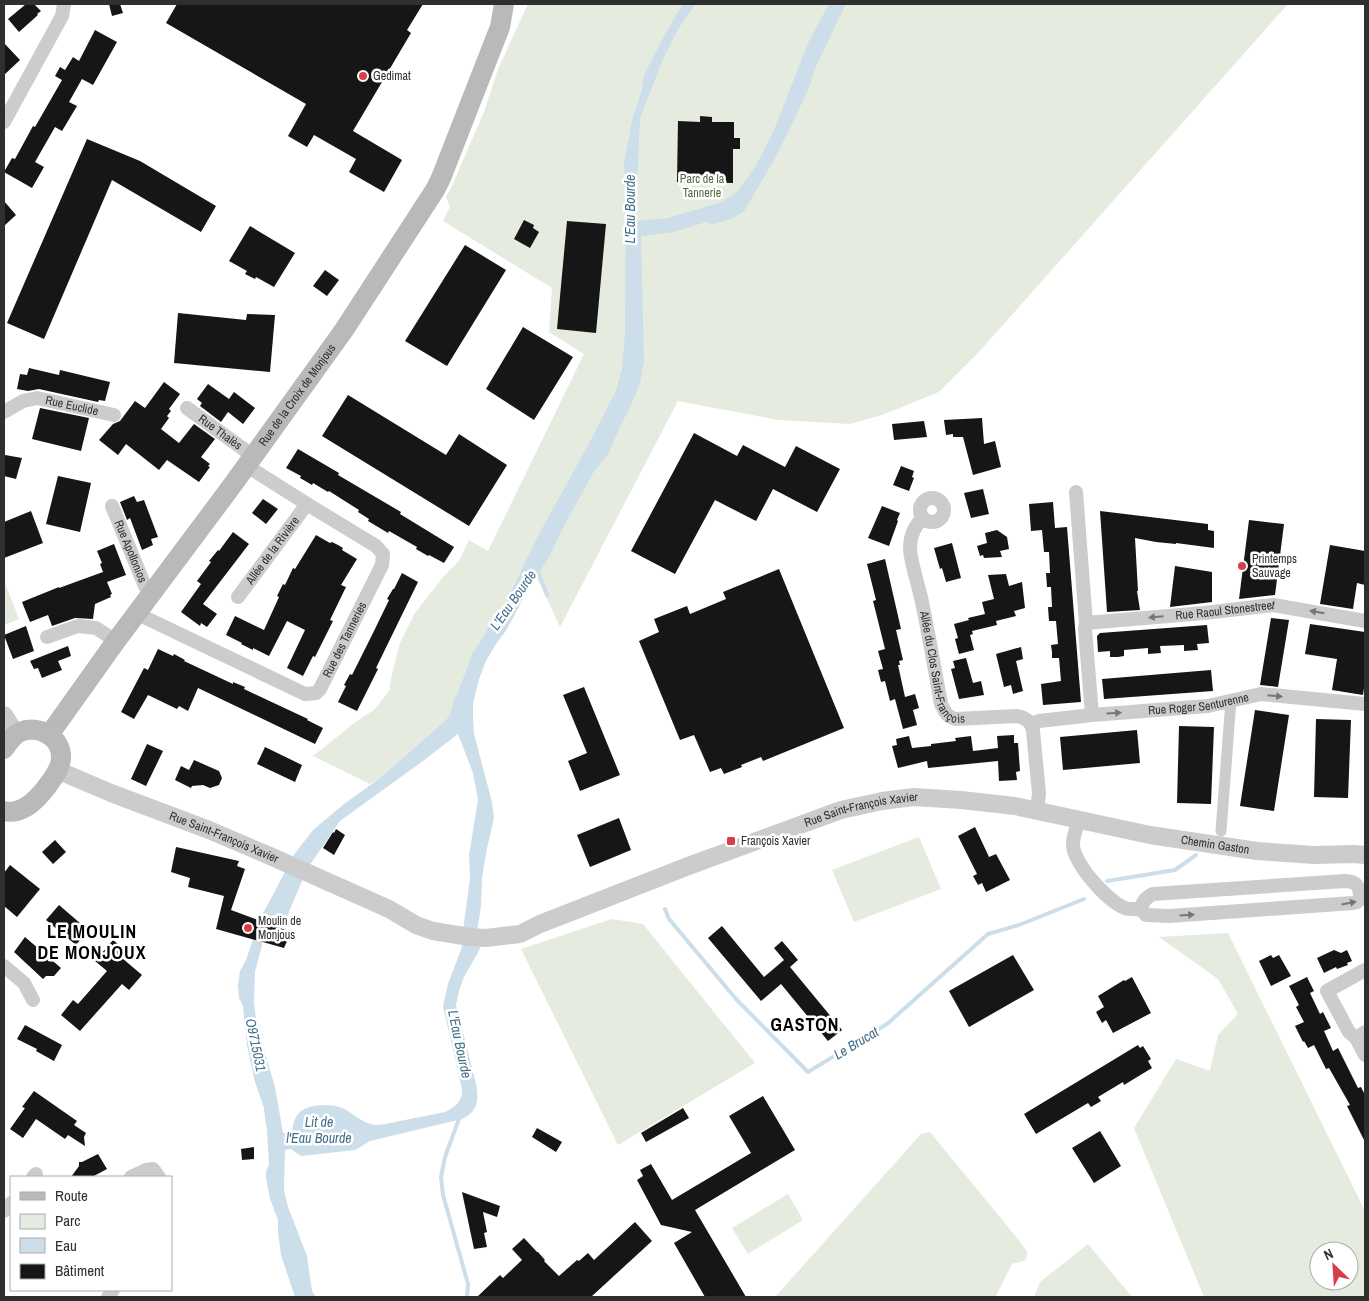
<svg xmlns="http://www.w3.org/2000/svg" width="1369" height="1301" font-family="'Archivo Narrow',sans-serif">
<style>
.green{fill:#e5ebde;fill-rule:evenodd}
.water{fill:#cbdeea;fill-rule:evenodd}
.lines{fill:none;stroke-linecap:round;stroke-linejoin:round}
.stream{stroke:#cbdeea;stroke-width:4}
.building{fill:#161616}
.pedestrian{stroke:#ccc;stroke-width:11}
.minor{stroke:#ccc;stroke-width:14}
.tertiary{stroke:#ccc;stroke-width:18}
.secondary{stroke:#b9b9b9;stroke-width:20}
.oneway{fill:#767676}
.poi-dot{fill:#d93d49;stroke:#fff;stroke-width:2}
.labels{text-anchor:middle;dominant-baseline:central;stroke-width:5;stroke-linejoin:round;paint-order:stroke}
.poi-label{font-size:12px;fill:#2f2f2f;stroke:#fff;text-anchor:start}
.park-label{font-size:12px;fill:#52683f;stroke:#fff}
.street-label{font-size:12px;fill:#2f2f2f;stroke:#fff}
.water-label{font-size:14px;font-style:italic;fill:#426f8c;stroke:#fff}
.district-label{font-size:18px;font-weight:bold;letter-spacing:1px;fill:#000;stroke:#fff}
</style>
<rect width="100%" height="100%" fill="#fff"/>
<path class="green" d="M528,4H1288L978,353L939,392L882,415L850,424L778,420L678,401L560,627L538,580L521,571L504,607L492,622L472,654L459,689L454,699L450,714L446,720L380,778L370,784L313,756L357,721L374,710L389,691L392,674L400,643L415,613L443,577L459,561L469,540L488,551L584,354L549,332L552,288L443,221L450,207L446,197L451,188L484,112L498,69Z
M4,580L19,619L4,625Z
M919,837L941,889L854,922L832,870Z
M612,919L643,924L755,1063L618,1145L521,949Z
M1228,933L1365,1211V1297H1204L1134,1128L1176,1059L1210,1071L1218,1035L1238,1014L1218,979L1159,937ZM1319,1251H1349V1281H1319Z
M930,1132L1022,1244L1027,1252L1026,1260L1012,1264L996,1296L994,1297H775L921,1134Z
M788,1194L803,1220L748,1254L732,1228Z
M1088,1244L1132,1297H1034L1040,1282Z"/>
<path class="water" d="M683,4H695L677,31L663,59L640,118L637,186L635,197L638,221L668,218L722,202L737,192L755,167L772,135L809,41L829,4H846L828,41L815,69L809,88L790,128L773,162L744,211L733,218L725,221L712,224L706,222L674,232L641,236L644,361L640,383L630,408L620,426L609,453L593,473L564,526L549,557L526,593L513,618L505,632L496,644L486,661L479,679L473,703V718L474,734L492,802L494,818L487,848L482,878L481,906L477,932L480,949L464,977L459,991L456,1005L476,1084C479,1101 478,1111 462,1119L370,1141L355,1150L301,1156L291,1149L285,1150L284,1190L288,1207L307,1256L312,1291L316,1297H295L281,1255L278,1233V1220L270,1199L266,1178V1172L269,1164L267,1130L265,1118L264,1108L255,1082L247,1045L243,1006L239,998L238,985L240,971L246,960L260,919L284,874L290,860L313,830L344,804L380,778L446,720L450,714L454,699L459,689L472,654L492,622L504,606L538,536L592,438L616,391L622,369L625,334L626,186L624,166L625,158L632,121L642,89L644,75L664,36ZM458,734L473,773L478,800L469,855L470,878L463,931L462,947L448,984L443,1006L462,1089C463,1101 455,1107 445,1112C428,1115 412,1119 395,1122C389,1123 382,1125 376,1125C360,1123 354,1113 342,1108C331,1103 305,1104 298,1114C294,1119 293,1126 292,1132L283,1133L275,1087L257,1026L254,1003L255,972L263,941L283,926L307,869L340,821L423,761Z"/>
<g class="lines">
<path class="stream" d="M537,569L547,595
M1107,881L1175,870L1196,855
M665,909L669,919L736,999L808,1072L887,1024L988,934L1019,925L1084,899
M460,1116L445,1157L441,1177L443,1195L468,1284L467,1297"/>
</g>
<path class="building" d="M26,4H34L41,11L37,14L38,15L19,32L8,19Z
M109,4H120L123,13L112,16Z
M177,4H423L407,30L411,33L353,131L402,160L384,192L349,172L356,159L314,135L307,147L288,136L306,104L166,23Z
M95,30L117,42L93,85L82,79L69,102L77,106L62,131L55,127L35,162L44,167L32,188L4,172L12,158L15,159L33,126L35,127L62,80L55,76L60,67L65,70L73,57L79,61Z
M4,43L20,60L4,75Z
M700,116L712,117V122H734V138H740V149H733V183L677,182L678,121L700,122Z
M87,139L140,161L216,206L201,232L112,180L44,339L7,323Z
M4,201L16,215L4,226Z
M524,220L534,225L533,228L539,232L530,248L514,239Z
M567,221L606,224L596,333L557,329Z
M250,226L295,253L274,287L256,277L255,279L245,274L247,271L229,261Z
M465,245L506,270L447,366L405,341Z
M325,270L339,280L327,296L313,286Z
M178,313L246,320L247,314L275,315L270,372L174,363Z
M523,327L573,357L534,420L486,389Z
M29,368L59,375L60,370L110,382L105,401L99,400L98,402L39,389L28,391L17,389L20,374L27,375Z
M164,382L180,394L169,409L171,411L167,416L169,418L161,429L179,443L194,424L215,439L201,457L210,464L208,466L210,467L199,482L167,460L159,470L126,444L118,455L99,440L113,424L120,421L135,401L145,408Z
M208,384L229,399L234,392L255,408L243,424L228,412L221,422L200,406L202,403L197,399Z
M348,395L446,455L459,434L507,465L469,526L322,436Z
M40,408L89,418L81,451L32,439Z
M982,418L984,444L995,441L1001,467L973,475L963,437H953V434L946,435L944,420Z
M924,421L927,437L894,440L892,424Z
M694,433L737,456L743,445L785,467L796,446L840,469L817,512L773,489L756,521L715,500L675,574L631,551Z
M298,449L339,473L338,475L401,512L400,514L454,547L444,563L429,555L428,556L416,549L417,547L389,531L388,533L368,521L369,519L358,512L359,510L329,491L328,492L313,483L312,485L307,482L300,478L301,476L286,468Z
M5,455L22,458L16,479L4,476V462Z
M901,466L914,471L912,477L914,478L909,491L893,485Z
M58,476L91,483L80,532L46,524Z
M983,489L989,514L971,518L964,493Z
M134,496L137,502L144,500L158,537L151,539L153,545L142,550L130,518L127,520L120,502Z
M263,499L278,509L266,524L252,513Z
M1053,502L1055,528L1067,527L1081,702L1043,705L1041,684L1061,681L1059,658H1052V652L1051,645L1058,644L1056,621H1049L1048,607H1052L1051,587H1047L1046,573H1050L1049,552H1044L1042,530L1031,531L1029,504Z
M882,506L900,513L897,520L898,521L889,546L868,538Z
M31,511L43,543L4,558V522Z
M1100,511L1208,524V530L1214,531V548L1176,543V544L1156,542L1135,538L1138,591H1137L1140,610L1107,612Z
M1249,520L1284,524L1275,595L1239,599Z
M997,530L1007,537L1009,549L1000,551L1002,557L984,558L983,555L980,556L977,546L987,543L985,533Z
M233,532L249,544L203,604L217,614L207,627L201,623L200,626L181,612L201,584L197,581L211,562L209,561L218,550L219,551Z
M316,535L330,543L332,542L338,545L343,548L342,550L357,559L341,585L346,587L330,620L333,621L315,657L313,656L303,676L287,668L305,630L287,621L269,656L253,648V650L241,644L242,643L226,635L235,616L264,630L279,597L277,596L283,584L285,585L293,568L295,569Z
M952,543L961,578L946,582L942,568L940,569L934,548Z
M114,544L126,575L107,582L112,594L110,595L111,597L95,604L93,619L75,618L52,626L48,615L30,622L22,602L59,587V588L103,572L100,564L102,563L97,551Z
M1330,545L1365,551V585L1357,583L1353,609L1320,604Z
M885,559L901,629L896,630L903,660L899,661L900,665H898L905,697L915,694L919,708L913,710L917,725L903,729L895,699L890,701L885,681L881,682L878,670L883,669L878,651L885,649L873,601L876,600L867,564Z
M1175,566L1212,572V602L1170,607Z
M779,569L844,728L763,761L761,757L741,765L742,767L724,774L721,768L710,772L694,735L680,740L639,641L659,632L654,619L687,606L690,614L726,599L723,592Z
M402,573L418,582L376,668L378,669L357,711L338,702L346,686L344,685L350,674L352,675L374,631L389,600L387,599L393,589H394Z
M1006,574L1009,586L1022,582L1025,608L1014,611L1016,616L996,621L997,625L972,631L973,634L970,635L974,650L959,654L955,639L958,638L954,624L969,620L968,618L985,614L982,602L994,599L988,575Z
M1271,618L1289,620L1278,687L1260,685Z
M1310,624L1365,632V681L1363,695L1332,690L1337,659L1305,654Z
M1207,625L1209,643L1197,644L1198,650L1184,651V645L1160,646L1161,653L1148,654V648L1124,650V656L1118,657H1110V651L1098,652L1097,636L1100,633Z
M26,626L34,651L13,659L4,635Z
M68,646L71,656L58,661L62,670L42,678L38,668L34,669L30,661Z
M1021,647L1023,659L1016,661L1023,691L1013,694L1011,685L1004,687L996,654Z
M158,649L173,656L174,654L185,660L184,661L233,684V682L245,687L244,689L308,719L307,720L323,728L315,744L198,688L188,711L179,706L177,709L148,695L134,719L121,712L144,668L148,670Z
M966,658L973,683L981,681L984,695L959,699L951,669L955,668L953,661Z
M1211,670L1213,691L1104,699L1102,679Z
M584,687L620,775L580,791L568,761L587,753L563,695Z
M1255,710L1289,715L1274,811L1240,806Z
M1316,719L1351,720L1348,798L1314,797Z
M1179,726L1214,727L1211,804L1177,803Z
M1137,730L1140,763L1063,770L1060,737Z
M1014,735V743H1018L1020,771L1016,772L1017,780L999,781L998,761L928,768L927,761L898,768L892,746L897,745L896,739L909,736L912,748L931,746V744L956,741L955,738L971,736L973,751L998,748L997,736Z
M147,744L163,751L146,786L131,779Z
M265,747L302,765L295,782L257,764Z
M194,760L219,771L222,778L219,785L210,788L203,785L192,786L191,788L175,780L181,766L189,770Z
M619,818L631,850L590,867L577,835Z
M975,827L989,857L996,854L1010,880L986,892L982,883L978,885L973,876L977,874L958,836Z
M336,829L345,835L334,855L323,848L333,832L334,833Z
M55,840L66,852L53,864L42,852Z
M176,847L239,861L237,866L245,869L231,910L291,932L284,948L216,929L224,896L188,887L190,878L171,872Z
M10,865L40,889L17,917L4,906V873Z
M59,905L88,930L76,945L46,920Z
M722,926L764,977L784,960L774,948L782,941L798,960L790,967L842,1030L828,1041L781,984L761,1001L708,938Z
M25,937L61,968L54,976H46L43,979L14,952Z
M113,940L128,952L122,958L142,975L129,990L122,984L80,1031L61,1015L73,1000L78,1004L107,971L95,961Z
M1334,950L1341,953L1347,950L1352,961L1347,963L1348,965L1337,969L1336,967L1324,973L1317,958Z
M1013,955L1034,990L969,1027L949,991Z
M1271,955L1273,958L1279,955L1291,976L1271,986L1259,961Z
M1132,977L1151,1013L1113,1033L1106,1020L1102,1023L1096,1012L1104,1007L1098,996L1124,980L1125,981Z
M1307,977L1314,991L1310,993L1320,1014L1323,1012L1331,1028L1324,1031L1333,1051L1338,1048L1358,1088L1361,1087L1365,1095V1142L1347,1106L1350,1105L1329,1068L1326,1069L1314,1045L1308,1048L1304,1041L1303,1042L1295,1026L1304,1022L1296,1007L1299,1005L1289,986Z
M25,1025L62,1045L54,1061L36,1051L37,1049L17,1039Z
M1138,1045L1140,1048L1143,1046L1151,1059L1148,1061L1152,1068L1124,1085L1123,1082L1098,1097L1101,1101L1091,1107L1088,1103L1036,1134L1024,1114Z
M34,1091L77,1121L74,1125L86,1133L84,1137L85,1146L68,1135L65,1139L36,1119L23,1138L10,1129L25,1108L22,1107Z
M763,1096L795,1150L695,1210L746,1297H705L674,1243L692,1232L661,1225L637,1180L643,1176L640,1170L651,1164L672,1200L751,1153L729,1116Z
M683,1108L689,1118L646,1142L641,1133Z
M537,1128L562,1142L556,1152L532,1137Z
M1100,1131L1121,1166L1094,1183L1072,1148Z
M254,1147V1159L242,1160L241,1149Z
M98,1154L107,1169L92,1177H71L79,1166V1162H82Z
M462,1192L500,1206L497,1217L483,1212L487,1232L484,1233L487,1247L474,1249Z
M635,1222L652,1241L591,1297H477L500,1275L503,1278L522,1260L512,1249L524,1238L537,1252H538L545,1260L544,1261L559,1276L577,1260L579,1261L588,1253L594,1260Z"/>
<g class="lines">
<path class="pedestrian" d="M1221,831L1231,700"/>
<g class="minor">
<path d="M4,122L62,16L64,4"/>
<path id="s1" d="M187,408L253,456"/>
<path id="s2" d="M4,412L23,401L37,398L114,415"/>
<path d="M1076,492L1086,623"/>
<circle cx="932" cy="510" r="12"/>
<path id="s3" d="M112,506L145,586L153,592"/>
<path id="s4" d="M923,518C914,526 910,538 910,549C911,564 919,587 922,602C929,636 935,670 941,704C945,712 947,717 956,719L1017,716C1027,718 1031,722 1033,731L1039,793L1037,811"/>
<path id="s5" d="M238,597L307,504"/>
<path id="s6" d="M138,612L146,618L305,694L316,693L320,689L382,565L383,554L376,546L307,504L247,466"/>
<path d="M47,637L78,626L96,628L116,641"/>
<path id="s7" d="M1092,715L1085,629L1086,623L1204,613L1273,605L1365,621"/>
<path id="s8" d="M1031,724L1039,721L1092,715L1208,706L1261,694L1365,704"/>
<path d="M1079,820C1077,827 1073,836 1073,843C1072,862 1107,901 1125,908C1130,910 1136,908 1141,910C1143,911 1144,913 1146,915L1169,916L1353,903L1357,902L1360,898C1360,887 1357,881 1345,881L1153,894C1146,897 1142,902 1141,910"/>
<path d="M4,966L24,983L33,1000"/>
<path d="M1365,1032L1356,1038L1365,1055"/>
<path d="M1356,1038L1349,1032L1327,991L1365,970"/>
<path d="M33,1177L36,1174"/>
<path d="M131,1177L146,1170L153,1169L159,1177"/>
<path d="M4,1211L11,1203"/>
<path d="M108,1297L113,1290"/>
</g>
<g class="tertiary">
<path d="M4,715L16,734"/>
<path id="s9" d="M57,770L111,793L209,830L270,856L389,909L416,925L433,931L470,937L486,938L520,934L540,924L691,865L841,810L882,801L914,797L961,800L1015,806L1150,835L1257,851L1314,855L1354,854L1365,855"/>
</g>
<g class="secondary">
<path id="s10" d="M49,735L116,641L231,487L344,330L435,190L441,178L500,27L504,4"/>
<path d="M4,749C8,743 13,735 20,732C38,724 62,737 61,758C61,772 38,800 26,807C19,811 11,813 4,811"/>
</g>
</g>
<defs><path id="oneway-solid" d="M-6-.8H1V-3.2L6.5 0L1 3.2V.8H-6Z" transform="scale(1.25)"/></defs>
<g class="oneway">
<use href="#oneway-solid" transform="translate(1317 612) rotate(-170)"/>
<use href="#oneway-solid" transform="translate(1156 617) rotate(175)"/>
<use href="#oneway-solid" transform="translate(1275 696) rotate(5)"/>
<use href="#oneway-solid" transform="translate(1114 713) rotate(-4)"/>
<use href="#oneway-solid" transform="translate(1349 903) rotate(-11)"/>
<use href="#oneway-solid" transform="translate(1187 915) rotate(-4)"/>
</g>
<g class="poi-dot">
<circle cx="363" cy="76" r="5"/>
<circle cx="1242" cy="566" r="5"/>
<rect x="726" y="836" width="10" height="10" rx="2.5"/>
<circle cx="248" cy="928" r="5"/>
</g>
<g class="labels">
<g class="poi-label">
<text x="373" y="76">Gedimat</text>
<text x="1252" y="559">Printemps<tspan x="1252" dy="14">Sauvage</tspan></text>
<text x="741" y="841">François Xavier</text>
<text x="258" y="921">Moulin de<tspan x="258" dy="14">Monjous</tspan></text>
</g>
<g class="park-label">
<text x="702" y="179">Parc de la<tspan x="702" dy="14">Tannerie</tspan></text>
</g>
<g class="street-label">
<text stroke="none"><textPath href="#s10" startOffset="421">Rue de la Croix de Monjous</textPath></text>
<text stroke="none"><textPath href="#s2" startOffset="72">Rue Euclide</textPath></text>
<text stroke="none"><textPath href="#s1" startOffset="41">Rue Thalès</textPath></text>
<text stroke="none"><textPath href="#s3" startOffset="49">Rue Apollonios</textPath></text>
<text stroke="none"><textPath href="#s5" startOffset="58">Allée de la Rivière</textPath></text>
<text stroke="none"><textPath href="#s7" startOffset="232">Rue Raoul Stonestreet</textPath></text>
<text stroke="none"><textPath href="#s6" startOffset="258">Rue des Tanneries</textPath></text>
<text stroke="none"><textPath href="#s4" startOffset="161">Allée du Clos Saint-François</textPath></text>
<text stroke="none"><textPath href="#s8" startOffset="169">Rue Roger Senturenne</textPath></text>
<text stroke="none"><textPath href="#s9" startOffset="861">Rue Saint-François Xavier</textPath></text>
<text stroke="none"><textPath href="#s9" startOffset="180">Rue Saint-François Xavier</textPath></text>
<text stroke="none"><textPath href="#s9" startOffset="1221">Chemin Gaston</textPath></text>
</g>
<g class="water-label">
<text transform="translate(630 209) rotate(-90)">L'Eau Bourde</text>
<text transform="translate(513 600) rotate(-55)">L'Eau Bourde</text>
<text transform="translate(856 1043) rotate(-31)">Le Brucat</text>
<text transform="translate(460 1044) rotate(78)">L'Eau Bourde</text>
<text transform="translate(256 1045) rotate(78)">O9715031</text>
<text x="319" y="1122">Lit de<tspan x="319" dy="16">l'Eau Bourde</tspan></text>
</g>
<g class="district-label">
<text x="92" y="931">LE MOULIN<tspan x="92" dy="21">DE MONJOUX</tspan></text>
<text x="805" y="1024">GASTON</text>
</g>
</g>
<rect width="1369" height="1301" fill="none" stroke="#2f2f2f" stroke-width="10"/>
<rect x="10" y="1176" width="162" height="115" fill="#ffffff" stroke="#acacac"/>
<rect x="20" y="1192" width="25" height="8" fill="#b9b9b9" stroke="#acacac"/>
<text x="55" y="1201" font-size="15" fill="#2f2f2f">Route</text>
<rect x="20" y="1214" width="25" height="15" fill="#e5ebde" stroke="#acacac"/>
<text x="55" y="1226" font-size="15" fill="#2f2f2f">Parc</text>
<rect x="20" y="1238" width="25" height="15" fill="#cbdeea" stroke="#acacac"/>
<text x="55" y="1251" font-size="15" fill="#2f2f2f">Eau</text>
<rect x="20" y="1264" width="25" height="15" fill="#161616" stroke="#acacac"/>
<text x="55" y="1276" font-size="15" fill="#2f2f2f">Bâtiment</text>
<g transform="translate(1334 1266) rotate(335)"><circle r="24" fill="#ffffff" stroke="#acacac"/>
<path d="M0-4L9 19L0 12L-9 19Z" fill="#d93d49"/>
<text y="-8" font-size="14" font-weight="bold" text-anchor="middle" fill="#2f2f2f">N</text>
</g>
</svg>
